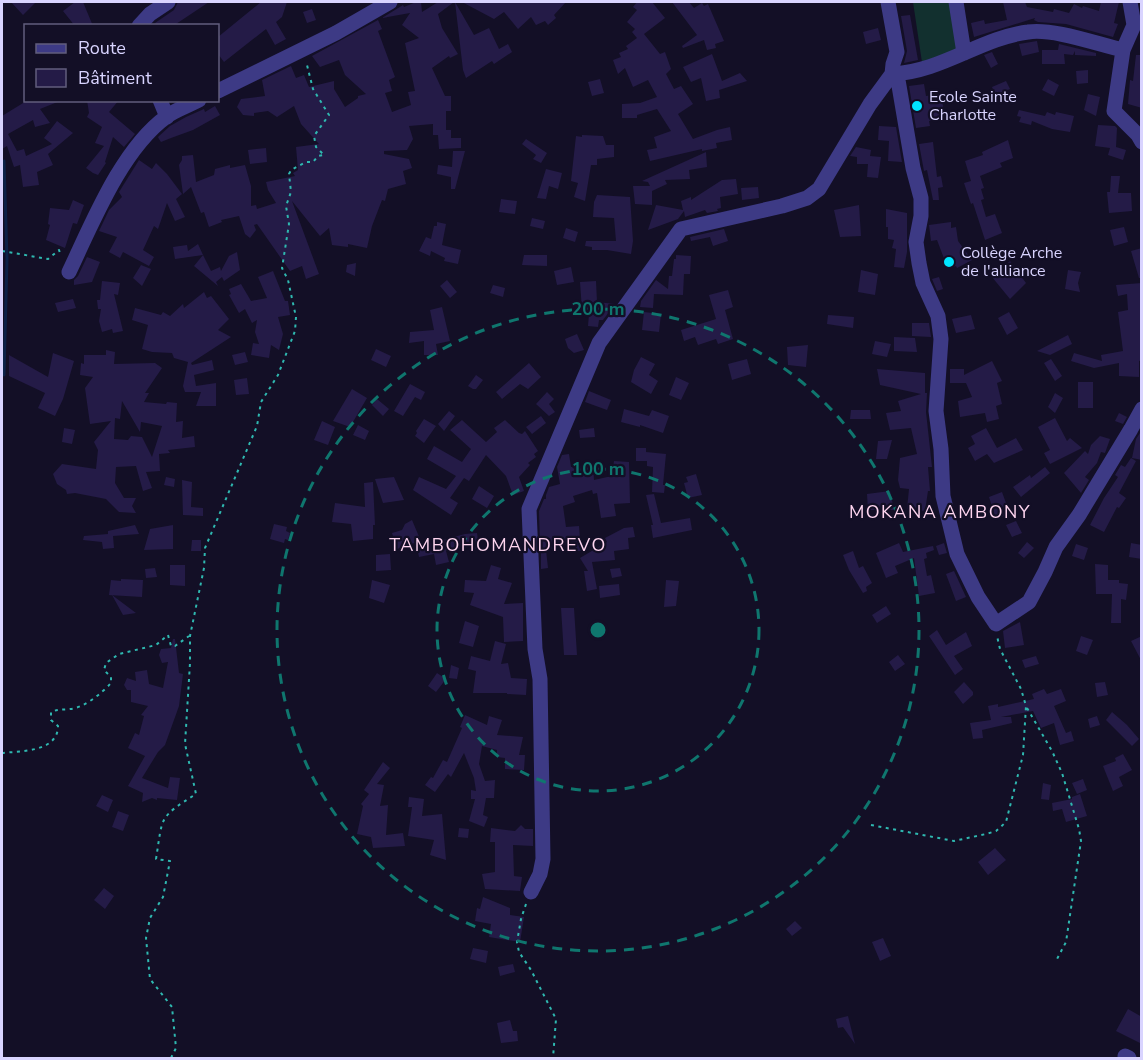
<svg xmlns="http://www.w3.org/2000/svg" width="1143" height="1060" font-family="'Nunito Sans',sans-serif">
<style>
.green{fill:#12302f}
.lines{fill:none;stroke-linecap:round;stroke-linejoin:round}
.stream{stroke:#0c2248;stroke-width:3}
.building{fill:#241b47;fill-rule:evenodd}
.path{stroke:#2fb8b0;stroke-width:2;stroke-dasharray:3 4.5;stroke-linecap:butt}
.minor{stroke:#3d3a85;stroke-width:15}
.ring{fill:none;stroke:#0f766e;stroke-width:3;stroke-dasharray:10 8}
.poi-dot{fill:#00e5ff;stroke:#130f26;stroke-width:2}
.labels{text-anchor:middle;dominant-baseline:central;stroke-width:4.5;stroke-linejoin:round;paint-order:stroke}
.poi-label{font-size:16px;fill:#d9d4ff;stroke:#130f26;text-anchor:start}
.neighbourhood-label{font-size:18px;letter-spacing:1.5px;fill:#ffd6f0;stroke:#130f26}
.centre{fill:#0f766e;stroke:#130f26;stroke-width:3}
.ring-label{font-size:18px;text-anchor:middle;font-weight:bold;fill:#0f766e;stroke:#130f26;stroke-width:4.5;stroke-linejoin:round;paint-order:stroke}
</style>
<rect width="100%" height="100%" fill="#130f26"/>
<path class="green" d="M913,2H954L962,52L923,69Z"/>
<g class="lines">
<path class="stream" d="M4,375L7,259L4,161"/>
</g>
<path class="building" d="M11,2H36L23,15Z
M75,2H83L93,26H75L63,11Z
M178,2H209L173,26H157L155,23L174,10Z
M261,2H287L282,17L276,22L286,39L275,45L266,29L224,62L218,54V37Z
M416,2H421L422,12L438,2H454L438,14L442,28L458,54L450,58L449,56L432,68L445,96H451V111H446V130H451V138H461V148L439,149L438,135H433V124L409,126L413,139L407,150L384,151V154L409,159L412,168L403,171L406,184L388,189L385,201L382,200L372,226L367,248L348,244V247L332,245L329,228L320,236L292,201L319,274L306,279L302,266L290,271L257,224L254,225L256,230L250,238L245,234L239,216L221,220L222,222L209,227L204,212L201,213L191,187L183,194L179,165L182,160V156L193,155L196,182L214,175L215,169L230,165V168L245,165L251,186V206L256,205L257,209L276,203L268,190L266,182L295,176L293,173L298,170L296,147L319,144L301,124L294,106L277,117L268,111L254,113V116L243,115L237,107L241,99L265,96L262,80L291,66L296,78L304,75L309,87L334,81V89L345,107L358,98V96L366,94L345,75L339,60L320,67L312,56L378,20L382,29L378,31L395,77L389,80L392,91L385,93L392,112L411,105L408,92L415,91L405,43L419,38L402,25L410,13L382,18L403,5L404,7Z
M455,2L474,35L489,28L499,49L508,44L512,52L494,64L492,61L466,78L463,70Z
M462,2H566L554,15L556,18L548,25L545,21L536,25L531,17L518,29L504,12L494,19Z
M637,2H652L665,18L644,34L660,54L665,52L671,69L666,74L674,89L681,86L693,104L678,114L693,139L717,130L730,127L732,140L716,143L717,148L702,151V149L650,161L647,150L657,148L654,137L671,131L657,109L637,115V118H622V104L640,103L657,97L648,80L633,87L625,68L618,74L613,60L621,57L619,53L628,49L626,46L637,38L632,32L635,29L627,22L637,10L633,7Z
M672,2H689L694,8L702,3L704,6L708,4L724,41L715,44L716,48L707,50L704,40L683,48L682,46L697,35Z
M1003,2H1025L1027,7L1053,12L1054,9L1069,13L1074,4L1082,8L1083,6L1099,11L1101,2H1119L1114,23L1118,24L1113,37L1066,24L1038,22L1034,20L1035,18L974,37L971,23L984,20L985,24L1007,20Z
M312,9L316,20L307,23L303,12Z
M910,15L918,60L904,63L907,51L901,16Z
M878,28L881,40L866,44L863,32Z
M1037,41L1039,52L1022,56L1019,44Z
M1059,44L1096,53V56L1075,55V51L1073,55L1064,54L1065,64H1042V50H1058Z
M992,52L998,64L991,68L984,55Z
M712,54L722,81L740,73L747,81L719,90L720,98L706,101L701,78L691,82L683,67Z
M1136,55H1142V108L1128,104L1130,80L1133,81Z
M1088,70V83L1077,84L1076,71Z
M600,79L604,93L592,96L588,82Z
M1048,79L1059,85L1054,96L1042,90Z
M1006,81L1010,89L995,95L992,87Z
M924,84L926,96L941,94L945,118L929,121L930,126L916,128L909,86Z
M1088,94L1100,97L1096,116L1084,110Z
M28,100L60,101L40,109L50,123L35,127L33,120L8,134L17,151L24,149L26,156L52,144L44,138L57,121L73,133L48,154L53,165L37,172L39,185L23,187L20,165L14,167L7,146L2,149V116Z
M87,100H119L109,112L135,134L124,147L113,137L105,162L106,163L98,175L93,173L86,168L104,146L95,143L102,127L87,117L89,113Z
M215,106L220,115L193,130L171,138L161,142L159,139L158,137L170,126L186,117L204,109L205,112Z
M1019,110L1045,116L1047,112L1055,115L1056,112L1074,116L1070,132L1052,129L1032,121L1031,125L1019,122L1021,117L1017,116Z
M1098,125L1115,126L1117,128L1116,147L1126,150L1123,160L1108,155L1110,148L1095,146Z
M879,126L896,127L902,162L888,161L889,141L878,140Z
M582,135L603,136L606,145H614V157L597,159V165H591L585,201L574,197L578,183L571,181L576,136L582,137Z
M526,139L547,153L541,163L533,159L536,155L522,144Z
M1008,140L1013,158L1000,163L1002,167L980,176L984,188L981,189L984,199L981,200L986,217L995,214L1002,233L985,240L973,203L971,204L964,183L971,181L965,161L983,155L982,152Z
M933,142L937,177L941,176L943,187L938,188L939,200H933L927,170L924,171L919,144Z
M856,147L871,150L870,156L881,157L878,178L867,177L868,164H857V157L850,156Z
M266,148L267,162L250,164L248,150Z
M453,151H465L455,189H451V177L437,174L438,165L452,167Z
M706,152L707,167L689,170L690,179L665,180L667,184L652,191V190V205L635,204L633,186H650L648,182L642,181Z
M139,160L152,169L156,163L167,174L182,194L176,199L185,217L175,221L167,203L158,229L154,226L143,250L154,257L149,266L123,252L120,258L109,252L117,237L99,231L109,210L122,197L119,192Z
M546,169L562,173L558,189L549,186L546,199L537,198Z
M1111,176H1120L1118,193H1131L1132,211L1109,213L1107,192H1110Z
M736,179L738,194L720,197L721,208L717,209L718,211L707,213L705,210L685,217L684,211L678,219L648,230L656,205L683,210L681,201L691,197V200L722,180Z
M758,187L759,198L742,200L741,188Z
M597,195L630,197L633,241L631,254L607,250H592V247L585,246L586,241H616L614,218L593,217L594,202Z
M501,199L517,201L515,214L499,212Z
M73,200L84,205L77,224L73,223L65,248L46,240L50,225L48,224L50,208L69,210Z
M859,205L861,236L840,237L834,210Z
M886,209L907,213V252L904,268L894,267L896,249L892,248L894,240L888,239V227H886Z
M532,218L545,221L543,229L530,226Z
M437,222L446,224L442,245L461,250L458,264L444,261L445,258L431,251L430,256L419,251L426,237L431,239L434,226H437Z
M951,222V228L956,227L958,241L972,260L957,268L956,266L948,269L937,240L931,241L929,225Z
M1124,227L1128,242L1114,246L1110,230Z
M566,228L578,232L575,242L563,238Z
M724,229L728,241L713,246L710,237L691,241L690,237Z
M198,244L203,255L175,259L173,247L187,245L188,251Z
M1142,248V278H1139L1131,251Z
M237,252L240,270L224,281L222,277L216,282L218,286L194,266L203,255L211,271L220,267L221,271L229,256Z
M524,255H547V266L522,265Z
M676,255L691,256L690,274H684L683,295L654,294L653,308L640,307L641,301L656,280L668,289L669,276H672L674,259H676Z
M87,257L100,262L92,282L74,285V280L78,276Z
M1010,261L1026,283L1010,299L992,277Z
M356,263L355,276L346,272L347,265Z
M141,265L151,269L142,286L133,278Z
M571,267L574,282L557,285L554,271Z
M861,270L878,274L875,295L858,292Z
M1068,270L1081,272L1078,283L1080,292L1065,289Z
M273,271L285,301H288L290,315L278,317L283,334L279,350L271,345L269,358L251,355L253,343L259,344L255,332L257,320L252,323L245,309L239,313L229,295L231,294L229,289L241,284L251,301L267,298L258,277Z
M939,277L943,289L937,291L932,279Z
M447,280L457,292L450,298L440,286Z
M102,281L120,283L118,295L114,294L123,331L113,333L112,329L102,332L99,321L101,309H98L97,300H100Z
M596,281L597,302L615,304L603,320H599L598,327L588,326L589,314L586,313V310H582L580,282Z
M1142,283V360L1139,361V377L1119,376V363L1094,368L1071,361L1074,353L1102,361L1101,355L1123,351L1118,312L1128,310L1127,294L1118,296L1116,285Z
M493,285L505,288L503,297L490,293Z
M728,290L733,307L725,310L733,339L718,344L716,339L698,345L695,337L684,341L681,330L716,319L709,295Z
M204,292L207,298L211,296L229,319L218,330L231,337L191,363L192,365L212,360L214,370L194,375L196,386L216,383V406H196L201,392H185L183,386L188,362L174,358L172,353L152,352L142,349L148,325L132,320L135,308L161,315L163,312L170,316L183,304L184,308Z
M73,299L76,308L58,312L55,303Z
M442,307L450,341L436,344L438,355H424V341L409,343L410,332L434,330L430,310Z
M644,312L661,314L659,332L642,330Z
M1009,312L1018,328L1007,335L998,318Z
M828,315L854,317L853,328L827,324Z
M971,315L975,329L956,333L952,319Z
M912,323H929L931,337L912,336Z
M577,334L584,350L574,353L568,348L565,339Z
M1068,335L1072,344L1050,355L1037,351Z
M894,337L915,338L917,352L894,351Z
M875,341L891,344L887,357L872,354Z
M808,345L806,367L788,365L787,347Z
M376,349L391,356L386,367L371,360Z
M106,350L115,352L114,364L155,363L162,368L145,393H149L144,402L166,404L167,402L177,403L176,422L183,421L182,438L194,436L195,447L168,450L170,453L159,454L160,471L146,472L152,488L143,491L136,466L116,467L115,483L124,498H136L132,506L136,513L119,512L106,499L75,493L67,494L66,490L57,484L53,474L62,464L96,469L98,450L94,442L111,421L90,424L85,388L93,377L80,375L81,363L84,364V355H106ZM122,401L140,432L141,422L162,426L152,457L142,437L131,436L128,440L114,439L115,418L120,419Z
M245,352L248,362L235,365L232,355Z
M53,353L74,361L63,399L55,416L38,408L45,393L9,376V355L48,377Z
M641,357L655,364L649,375L658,381L651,394L631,382L634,370Z
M747,359L751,374L732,380L728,364Z
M1051,359L1062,376L1055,381L1044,363Z
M992,361L1002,381L997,383L1002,404L996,406L999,419L987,422L985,413L960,417L958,401L972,397L966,383H950V369H964V375Z
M529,363L541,377L528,389L520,384L502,399L496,392Z
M877,369L925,373V393H927L926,412L932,467H928L930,491H928L925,511L907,509L909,489L900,488L898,480L900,458L917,454L911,428L890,430L886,413L901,411L898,401L921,394L880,385Z
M476,375L483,380L476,389H473L468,386Z
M676,377L689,383L681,400L669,395Z
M247,378L249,394L236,395L234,380Z
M1078,382H1093V408H1078Z
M410,384L425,392L421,400L415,397L403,416L394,411Z
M352,389L367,398L350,427L333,421Z
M589,391L611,400L607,410L585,402Z
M547,392L554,399L549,404L555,412L549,416L536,404Z
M1055,393L1063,398L1055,413L1048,407Z
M377,399L389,409L383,416L372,405Z
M624,409L649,416L652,410L669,416L663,433L640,425V427L621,422Z
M851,410H870L871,419H850Z
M449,411L455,416L444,431L438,424Z
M1119,413L1127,417L1123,424L1115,421Z
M541,416L546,423L532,434L526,427Z
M1055,418L1067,441L1070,438L1082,448L1050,464L1044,453L1050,450L1038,427Z
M424,419L436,426L424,443L415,436L417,433L416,431Z
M462,420L486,442L497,432L494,428L505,420L519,433L522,434L525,431L538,451L534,454L536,457L528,463L530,465L519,477L524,491L513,495L506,476L486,455L469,481L464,478L450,498L458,503L451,515L413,490L419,477L446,489L456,476L427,459L434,446L462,462L471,449L450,430Z
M322,421L335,427L328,445L314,440Z
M358,425L369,431L365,440L353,435Z
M64,428L75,430L72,444L62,442Z
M594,428L595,437L580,438L579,430Z
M986,428L997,448L1016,438L1023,450L994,463L987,454L975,461L968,448L975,444L971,436Z
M1140,433L1142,434V460L1132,458L1136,439Z
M1100,436L1110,439L1105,453L1101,452L1097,463L1085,477L1089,480L1081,493L1064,473L1085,451L1088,454L1091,445Z
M892,440L887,459H876L878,441Z
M636,448H646V452L666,454L663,485H665L664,493L652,492L653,467L647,466V461H636Z
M569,454L571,467L593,464L594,480L612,476L614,461L629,462L630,503L614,504L616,516L601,518L597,493L593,494L592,490L573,496L575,502L563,506L566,527L579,526L581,551H573L572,543L546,550L548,568L541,569V552L546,550L542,551L540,545L539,511L544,499H546V495L549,487L560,484L557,467L562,455Z
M1131,458L1136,461L1119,493L1126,498L1119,508L1117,507L1104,532L1090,525L1104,498L1118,477L1115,475L1121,465L1125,467Z
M1045,467L1050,473L1021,497L1013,487L1030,475L1031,478Z
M696,474L702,495L688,498L684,483L688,482L686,477Z
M166,477L175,479L174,487L164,485Z
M394,477L404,500L383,503L375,479Z
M182,480L192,482L191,507L203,508V516L183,515Z
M373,482L375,525H373V539L353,541L351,524L332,522L335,503L365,507L364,483Z
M479,486L494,496L487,508L472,499Z
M890,491L894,510H868L867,494Z
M1002,492L1010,514L996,519L989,497Z
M654,494L661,523L690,518L692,530L653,538L651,525H653L646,495Z
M412,520L420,539L417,542L397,549L392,533L402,530L405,524Z
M1016,521L1022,533L1012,537L1006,525Z
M274,524L287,527L286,531L290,533L288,540L285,539L284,543L270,539Z
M135,525L139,534L113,536L114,548L103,549L102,542L83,540L84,536L108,534V531Z
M173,525V549L144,550L150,529Z
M633,527L635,537L628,538L629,549L614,551L615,560L592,562L597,589L587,591L584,571H588L580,558L607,542L605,538L624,528Z
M477,533L479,549L469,550V547L446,551L449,562L436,565L434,554L419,557L417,547L465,534Z
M192,540H201V551H191Z
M1027,542L1034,548L1024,558L1018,553Z
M899,543L903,552L933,546L934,550L926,553L927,558L924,559L927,576L931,575L935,593L919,596L914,558L895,566L898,573L886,578L876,553Z
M944,543L947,553L939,555L936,546Z
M1131,543L1142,545V559L1129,557Z
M1076,544L1088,548L1084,560L1072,556Z
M853,551L859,568L863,566L872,583L866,587L867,591L863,593L849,570L843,555Z
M390,554L391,570L376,571V555Z
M1095,564L1108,565V580H1119V583L1128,584L1126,600L1121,599V623H1111L1112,594H1096Z
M170,565H185V586L170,585Z
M491,565L501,568L498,579L512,583L504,604L523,603V641L504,642L503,617L470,605L474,593L464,592L465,580L486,581Z
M155,568L157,577L146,578L145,569Z
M620,568L622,576L612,578L610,569Z
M954,571L966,597L956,601L946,574Z
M121,579L143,580L142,597L109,595L111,580L121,581Z
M372,580L390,585L384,603L369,598Z
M666,580L679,581L676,606L664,607Z
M619,584L620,595L600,598L599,586Z
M112,595L136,613L123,615Z
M886,606L891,614L877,623L872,615Z
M561,608H574L577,655H564Z
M465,621L479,626L473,647L459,643Z
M1020,622L1024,645L1005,648L1003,631Z
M937,630L946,645L966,632L972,646L954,656L963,669L955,675L929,636Z
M1081,636L1093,640L1087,655L1076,651Z
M1142,636V662L1131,641Z
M173,639H175L179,673L183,674L179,706L165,745L158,752L142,778L168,788L170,777L180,778L177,800L157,798V800L152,798L142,802L143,793L128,786L145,756L128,748L135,733L139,735L144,716L141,715L148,706L131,702V690H127L124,685L127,678L136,681L135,672L147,670L149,684L163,688L168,662L162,663L159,655L161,649L171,648Z
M495,641L506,644L501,664L508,663L511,678L527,679L526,695L507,694V693H473L476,671L468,669L471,656L490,661Z
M898,655L905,664L895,671L889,662Z
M1036,656L1039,664L1025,668L1022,660Z
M451,665L459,668L457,679L449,678Z
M437,673L446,679L436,692L428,686Z
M964,682L973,692V695L963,704L954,692Z
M1105,682L1108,695L1097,697L1095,683Z
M1044,689L1047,694L1061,689L1066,701L1054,706L1066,733L1071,731L1074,741L1060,745L1054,723L1041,728L1033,711L1001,717H1011L1012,723L982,730L983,738L973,739L970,723L991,720L988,706L998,704V707L1034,699L1032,694Z
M1112,712L1127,725L1139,739L1132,746L1106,720Z
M465,715L487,725L489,716L502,720L497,735L523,737L519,755H525L524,770L505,769V758L497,757V750L482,746L479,764L485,781L495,780L494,798H486L483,815L488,817L484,827L469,821L475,799H471V790L476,791L474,778L464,753L451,777L448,774L435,792L425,785L431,777L433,778L443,760L447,762L462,728L460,727Z
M1097,716L1100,725L1090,728L1088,719Z
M1123,754L1132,770L1119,777L1123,786L1113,791L1103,766L1116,761L1115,758Z
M383,762L390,768L377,784L384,785L380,806L388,805L386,835L403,833L405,846L373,848L371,837L357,834L363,806L361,804L369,794L364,790Z
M1083,779L1087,790L1077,794L1072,783Z
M1043,783L1051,785L1049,800L1041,799Z
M1080,794L1087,816L1066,822L1062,809L1053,811L1052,803L1072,799V797Z
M102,795L113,800L108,812L96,806Z
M409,797L424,799L422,816L442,814L446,860L430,855L434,840L408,836L412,807H408Z
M118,811L129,815L123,831L112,827Z
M521,825L525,829H533V846L513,845L514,876L522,877L520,891L485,889L482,874L495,872V842H490L491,828L515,831Z
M459,828L469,829L468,838L458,837Z
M995,848L1006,860L988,875L978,862Z
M104,888L114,896L105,909L94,900Z
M483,897L510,908V915L524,917L520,942L489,937L491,924L475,921L477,908L480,909Z
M795,921L802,928L792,936L786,929Z
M883,938L891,956L880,961L872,942Z
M473,948L488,951L486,963L470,959Z
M513,964L515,972L500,976L498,967Z
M1128,1009L1142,1017V1044L1116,1031Z
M848,1016L855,1044L843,1027L838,1028L836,1019Z
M510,1020L513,1031H517L518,1041L501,1043L497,1023Z"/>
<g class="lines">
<path class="path" d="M2,251L48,259L59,250L61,256
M1027,708L1052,751L1062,773L1079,829L1081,841L1066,942L1057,959
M2,753C21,751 58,752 58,726L51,720V712C58,709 62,710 70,709C84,708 102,693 111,683V677L104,670L106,663L119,654L156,645L168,635L171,646H175L189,636
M871,825L954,841L986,834L996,831L1006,822L1023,755L1026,706L1021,689L1000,649L997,636
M526,904L521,919L517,942L519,952L531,970L556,1019L553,1058
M171,1058L176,1048L172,1007L150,979L146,938L150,918L163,897L170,861L156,859C163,816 158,818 196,794L185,744L190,663V636L204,568L205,548L257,426L261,402L278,375L295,331L296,317L288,280L282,268L289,224L286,206L291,192L289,174L291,170L306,162H313L318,156L324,155L316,147L314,136L329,115L313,89L306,61"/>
<path class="minor" d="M888,2L897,52L893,64L892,74
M956,2L964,53
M1130,2L1134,25L1123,50L1114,111L1138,135L1142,142
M139,26L150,14L168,2
M897,74L913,168L921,198V216L916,242L919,263L923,283L938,316L941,339L936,411L941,449L943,496L957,554L978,597L996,624L1029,602L1045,572L1056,547L1079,515L1131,429L1142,409
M218,91L336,33L390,2
M160,100L167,117
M69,272C92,224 121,150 166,117C175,110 188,106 199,100
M531,892L540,874L543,859L540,679L535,649L529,509L599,343L681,229L782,206L807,198L819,189L870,104L892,74C941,72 981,38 1028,32C1053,28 1097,44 1123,50
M1125,1056L1129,1058"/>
</g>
<g class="ring">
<circle cx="598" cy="630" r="161"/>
<circle cx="598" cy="630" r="321"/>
</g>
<g class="poi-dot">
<circle cx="917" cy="106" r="6"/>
<circle cx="949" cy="262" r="6"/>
</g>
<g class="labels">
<g class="poi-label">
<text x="929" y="97">Ecole Sainte<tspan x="929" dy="18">Charlotte</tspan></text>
<text x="961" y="253">Collège Arche<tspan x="961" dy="18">de l'alliance</tspan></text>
</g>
<g class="neighbourhood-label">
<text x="940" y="512">MOKANA AMBONY</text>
<text x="498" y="545">TAMBOHOMANDREVO</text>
</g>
</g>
<circle cx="598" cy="630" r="9" class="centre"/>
<g class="ring-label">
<text x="598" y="315">200 m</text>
<text x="598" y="475">100 m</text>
</g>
<rect width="1143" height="1060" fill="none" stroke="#d9d4ff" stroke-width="6"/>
<rect x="24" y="24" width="195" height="78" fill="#130f26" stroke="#625e7d" stroke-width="1.5"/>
<rect x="36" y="44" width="30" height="9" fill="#3d3a85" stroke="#625e7d" stroke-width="1.5"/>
<text x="78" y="54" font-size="18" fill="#d9d4ff">Route</text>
<rect x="36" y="69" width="30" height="18" fill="#241b47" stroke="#625e7d" stroke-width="1.5"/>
<text x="78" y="84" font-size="18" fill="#d9d4ff">Bâtiment</text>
</svg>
